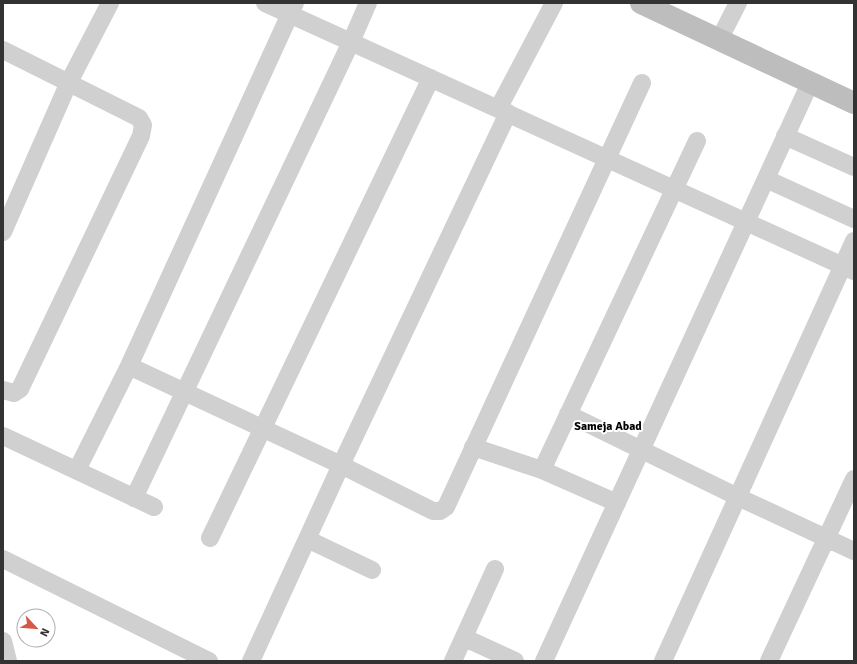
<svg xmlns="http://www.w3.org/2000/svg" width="857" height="664" font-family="Signika,sans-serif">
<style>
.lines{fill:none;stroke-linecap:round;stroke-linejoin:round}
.street{stroke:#d0d0d0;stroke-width:18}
.secondary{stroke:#bdbdbd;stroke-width:22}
.labels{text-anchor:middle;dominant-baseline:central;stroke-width:4;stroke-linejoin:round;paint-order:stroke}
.quarter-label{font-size:12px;font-weight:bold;fill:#000;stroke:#fff}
</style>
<rect width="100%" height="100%" fill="#fff"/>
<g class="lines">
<path class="street" d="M265,3L854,271
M719,40L738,3
M3,50L139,118L143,125L141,136L20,389L14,393L3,390
M498,109L554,3
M785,136L854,167
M766,179L854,219
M3,232L69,82L110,3
M129,366L341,465L433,511H440L446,507L642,83
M568,414L738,497L854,551
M3,436L154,507
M473,447L542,470L617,503
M77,470L129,366L295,3
M542,470L697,141
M134,498L351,42L368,3
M210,538L431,78
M307,539L372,570
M3,559L209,661
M465,638L515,661
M3,641L8,661
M251,661L341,465L508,113
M453,661L495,569
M544,661L810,83
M663,661L854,241
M769,661L854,479"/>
<path class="secondary" d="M641,3L854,103"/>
</g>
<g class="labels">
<g class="quarter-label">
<text x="608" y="426">Sameja Abad</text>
</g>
</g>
<rect width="857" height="664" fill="none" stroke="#333333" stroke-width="8"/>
<g transform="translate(36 628) rotate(116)"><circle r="19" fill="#ffffff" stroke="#adadad"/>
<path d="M0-3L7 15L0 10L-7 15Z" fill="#d55949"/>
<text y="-6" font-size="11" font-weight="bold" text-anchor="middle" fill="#333333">N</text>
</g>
</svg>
